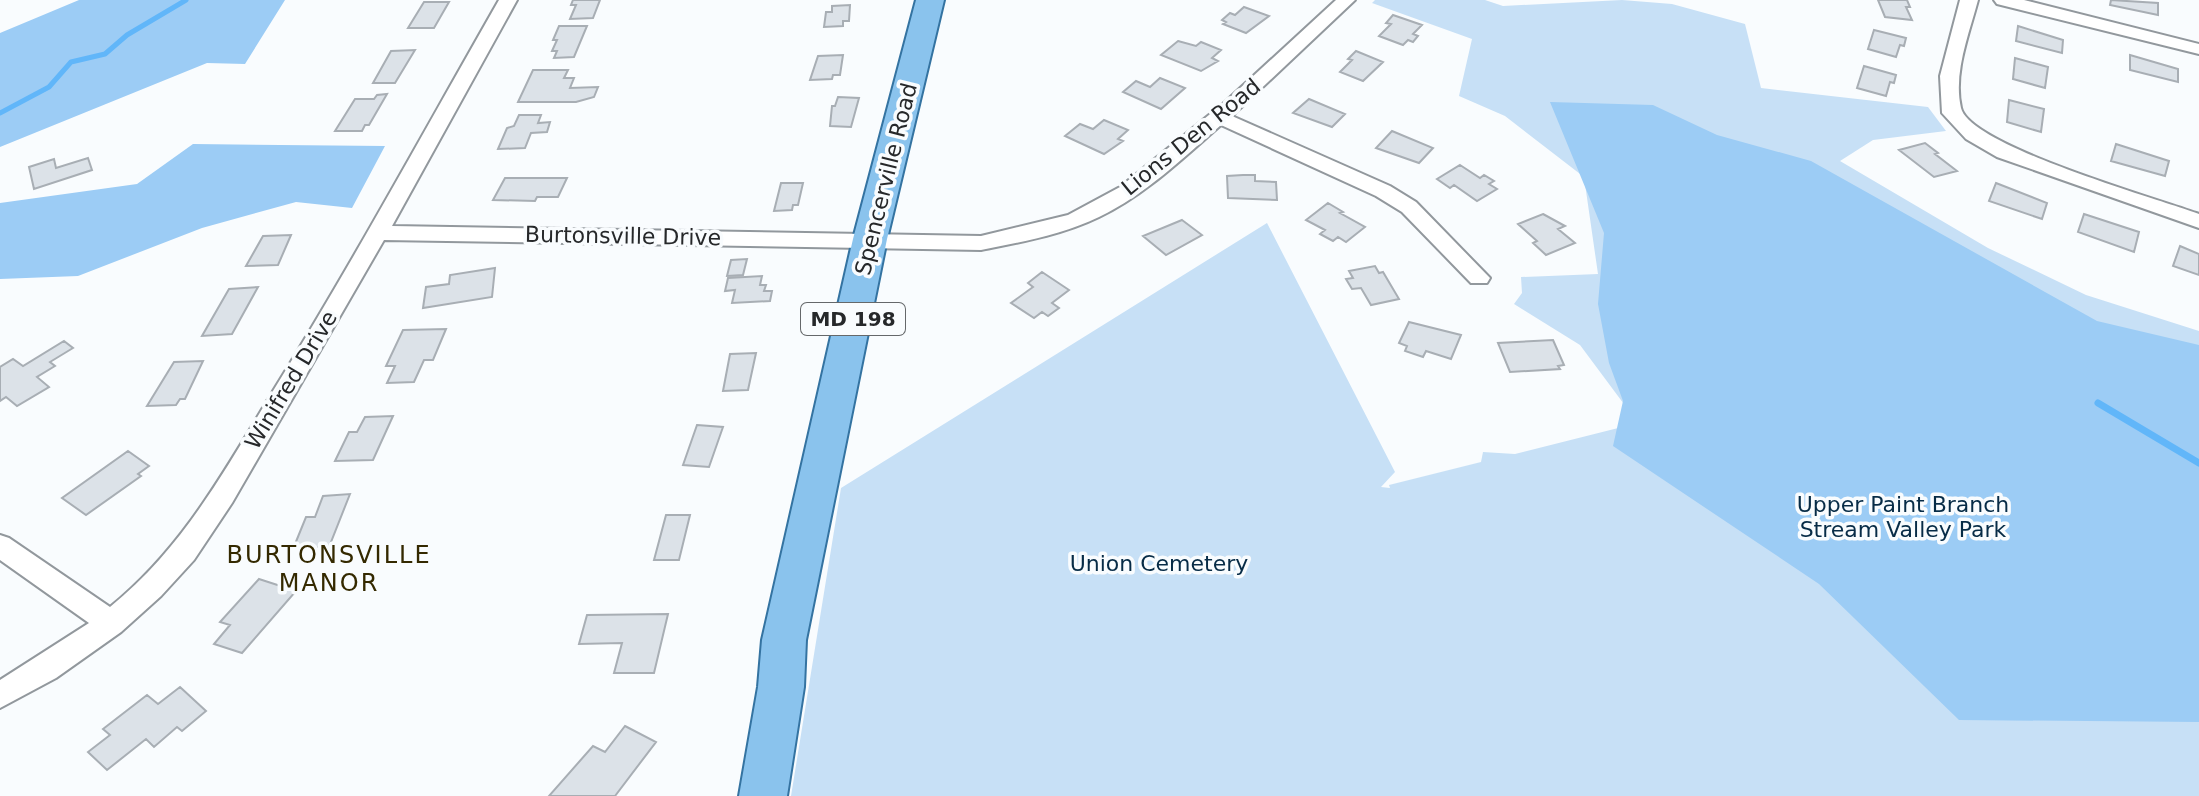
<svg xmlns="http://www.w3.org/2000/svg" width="2199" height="796" font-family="'DejaVu Sans',sans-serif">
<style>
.green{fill:#c7e0f6}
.forest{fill:#9cccf5}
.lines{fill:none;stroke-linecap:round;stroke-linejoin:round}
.stream-far1{stroke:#61b6f9;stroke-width:5}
.stream{stroke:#61b6f9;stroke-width:7}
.building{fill:#dce2e8;stroke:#a8aeb4;stroke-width:2}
.minor-casing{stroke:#92989d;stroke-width:4}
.primary-casing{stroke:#3473a1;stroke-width:4}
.minor{fill:#fff;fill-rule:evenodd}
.primary{fill:#8ac3ed;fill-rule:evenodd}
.labels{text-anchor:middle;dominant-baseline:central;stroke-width:7;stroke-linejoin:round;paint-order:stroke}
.shield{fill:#f9fcfe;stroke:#65686a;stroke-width:2}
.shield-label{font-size:20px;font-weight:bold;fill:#26282a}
.street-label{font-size:22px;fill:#26282a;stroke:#f9fcfe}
.park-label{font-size:22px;fill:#072c47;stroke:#f9fcfe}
.neighbourhood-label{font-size:24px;letter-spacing:2px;fill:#342900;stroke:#f9fcfe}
</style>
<rect width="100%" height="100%" fill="#f9fcfe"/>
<path class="green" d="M1375,0H1485L1503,6L1622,0L1672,4L1745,24L1761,88L1928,107L1946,131L1873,140L1840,161L1988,248L2086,295L2199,331V796H791L841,488L1267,223L1395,472L1381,487L1390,488L1389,485L1481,462L1483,452L1515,454L1638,423L1580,345L1514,304L1522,293L1521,277L1598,274L1584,177L1505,116L1459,96L1472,39L1372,3Z"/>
<path class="forest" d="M79,0H285L245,64L207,63L0,147V33Z
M1550,102L1653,105L1717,135L1811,161L2097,321L2199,345V722L1959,720L1819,584L1613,446L1623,401L1609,363L1598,304L1604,233Z
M193,144L385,146L352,208L296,202L202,228L78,276L0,279V203L137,184Z"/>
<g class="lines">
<path class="stream-far1" d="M0,113L49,87L71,62L105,54L127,35L186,0"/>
<path class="stream" d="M2098,403L2199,463"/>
</g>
<path class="building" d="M573,0H600L593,18L570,19L576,5H571Z
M1878,0H1907L1910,7H1906L1912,20L1885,17Z
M2111,0L2158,3V15L2110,5Z
M424,2H449L434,28H408Z
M850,5L849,21H843V26L824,27L826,12H832V6Z
M1244,7L1269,16L1246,33L1223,24L1226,22L1222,20L1230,13L1235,15Z
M1393,15L1422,25L1413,34L1418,36L1413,42L1408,40L1403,45L1379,36L1391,24L1386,23Z
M559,26H587L574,57L554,58L557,51H552L557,40H553Z
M2018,26L2063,40L2062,53L2016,41Z
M1874,30L1906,38L1904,46L1900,45L1896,57L1868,49Z
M1178,41L1196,46L1201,42L1221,50L1212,58L1218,61L1201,71L1161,55Z
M415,50L395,83H373L391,51Z
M1356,51L1383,62L1363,81L1340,72L1352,60L1348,59Z
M843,55L840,75H833L832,79L810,80L818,56Z
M2130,55L2178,69V82L2130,70Z
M2015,58L2048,67L2045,88L2013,79Z
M1864,66L1896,75L1894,83L1890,82L1886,96L1857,88Z
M533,70H568L564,78H574L570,88L598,87L594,97L576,102H518Z
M1160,78L1185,88L1161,109L1123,92L1136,81L1150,87Z
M387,94L369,125H365L362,131H335L355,99H374L377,95Z
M838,97L859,98L851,127L830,126L832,106H835Z
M1309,99L1345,114L1332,127L1293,113Z
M2009,100L2044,109L2041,132L2007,122Z
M519,115H541L538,123L550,122L547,132L531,133L525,148L498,149L507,128L514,126Z
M1104,120L1128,130L1118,139L1123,141L1104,154L1065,136L1080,124L1093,129Z
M1392,131L1433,148L1419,163L1376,148Z
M1925,143L1938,153L1935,154L1957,171L1934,177L1899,150Z
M2116,144L2169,161L2165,176L2111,161Z
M88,158L92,170L34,189L29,167L54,159L56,168Z
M1460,165L1480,178L1484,175L1494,181L1489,184L1497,189L1477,201L1454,185L1450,188L1437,179Z
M1243,175H1255V181L1276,182L1277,200L1228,198L1227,176Z
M505,178H567L558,197H537L535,201L493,200Z
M781,183H803L798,205H793L792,210L774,211Z
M1996,183L2047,203L2042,219L1989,201Z
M1328,203L1343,212L1340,213L1365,227L1346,242L1338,237L1333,241L1320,234L1325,230L1306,220Z
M1543,214L1565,226L1558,229L1575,243L1546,255L1533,243L1537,241L1518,224Z
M2084,214L2139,232L2134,252L2078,232Z
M1182,220L1202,235L1166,255L1143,236Z
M291,235L278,265L246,266L263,236Z
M2180,246L2199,254V275L2173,266Z
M747,259L743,275L727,276L731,260Z
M1375,266L1379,273L1383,272L1399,299L1371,305L1361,288L1352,289L1346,279L1353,278L1349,271Z
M495,268L492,297L423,308L426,287L449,284L450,275Z
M1042,272L1069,290L1052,303L1059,308L1048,316L1042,312L1034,318L1011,303L1033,287L1028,283Z
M762,276L760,285H766L764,291H772L770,301L732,303L735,290L725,291L728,278Z
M258,287L232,334L202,336L229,289Z
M1409,322L1461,335L1451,359L1426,351L1423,357L1405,351L1407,346L1399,343Z
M446,329L433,360H424L414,382L387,383L395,366H386L403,330Z
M1553,340L1564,365L1558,366L1560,369L1510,372L1498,343Z
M64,341L73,348L50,362L55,366L37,377L49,387L17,406L6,397L0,401V367L13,359L23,366Z
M756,353L748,390L723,391L730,354Z
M203,361L185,399H180L176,405L147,406L174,362Z
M393,416L373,460L335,461L349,432H357L365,417Z
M697,425L723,427L709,467L683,465Z
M128,451L149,466L138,474L141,476L86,515L62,498Z
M350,494L329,547L293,549L306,517H315L323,496Z
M666,515H690L679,560H654Z
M259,579L296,591L242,653L214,644L230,625L220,622Z
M668,614L654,673H614L622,643L579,644L587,615Z
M180,687L206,711L182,731L177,727L154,747L146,739L107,770L88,752L110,735L103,729L147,695L158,704Z
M625,726L656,742L615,796H549L593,746L605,752Z"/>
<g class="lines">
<g class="minor-casing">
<path id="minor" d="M499,0H517L392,226L981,236L1068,215L1120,187L1225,102L1336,0H1355L1232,116L1390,186L1416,202L1490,278L1487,283H1471L1402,212L1376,196L1221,125C1183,158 1145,195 1099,217C1062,235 1021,242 981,250L384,240L232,503L194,560L161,596L121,632L56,678L0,708V680L89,623L0,560V535L9,538L110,607C183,548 225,470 273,391C353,262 423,133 499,0Z
M1960,0H1978C1969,34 1953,73 1961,108C1970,146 2158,199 2199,214V228L1997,157L1966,139L1942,113L1940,76Z
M1994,0H2024L2199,44V54L1997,4Z"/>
</g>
<g class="primary-casing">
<path id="primary" d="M916,0H944L887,239L806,640L804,687L787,796H739L758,687L762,640L853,239Z"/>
</g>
<use href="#minor" class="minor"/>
<use href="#primary" class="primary"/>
</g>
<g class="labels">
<rect class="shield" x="801" y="303" width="104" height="32" rx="6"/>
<g class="shield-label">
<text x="853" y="319">MD 198</text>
</g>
<g class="street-label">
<text transform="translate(1191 137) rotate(-39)">Lions Den Road</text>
<text transform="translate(886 179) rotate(-76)">Spencerville Road</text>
<text transform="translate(623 236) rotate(1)">Burtonsville Drive</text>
<text transform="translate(291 380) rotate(-59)">Winifred Drive</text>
</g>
<g class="park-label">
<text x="1903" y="504">Upper Paint Branch<tspan x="1903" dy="25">Stream Valley Park</tspan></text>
<text x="1159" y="563">Union Cemetery</text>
</g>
<g class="neighbourhood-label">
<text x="329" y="555">BURTONSVILLE<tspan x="329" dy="28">MANOR</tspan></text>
</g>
</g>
</svg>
